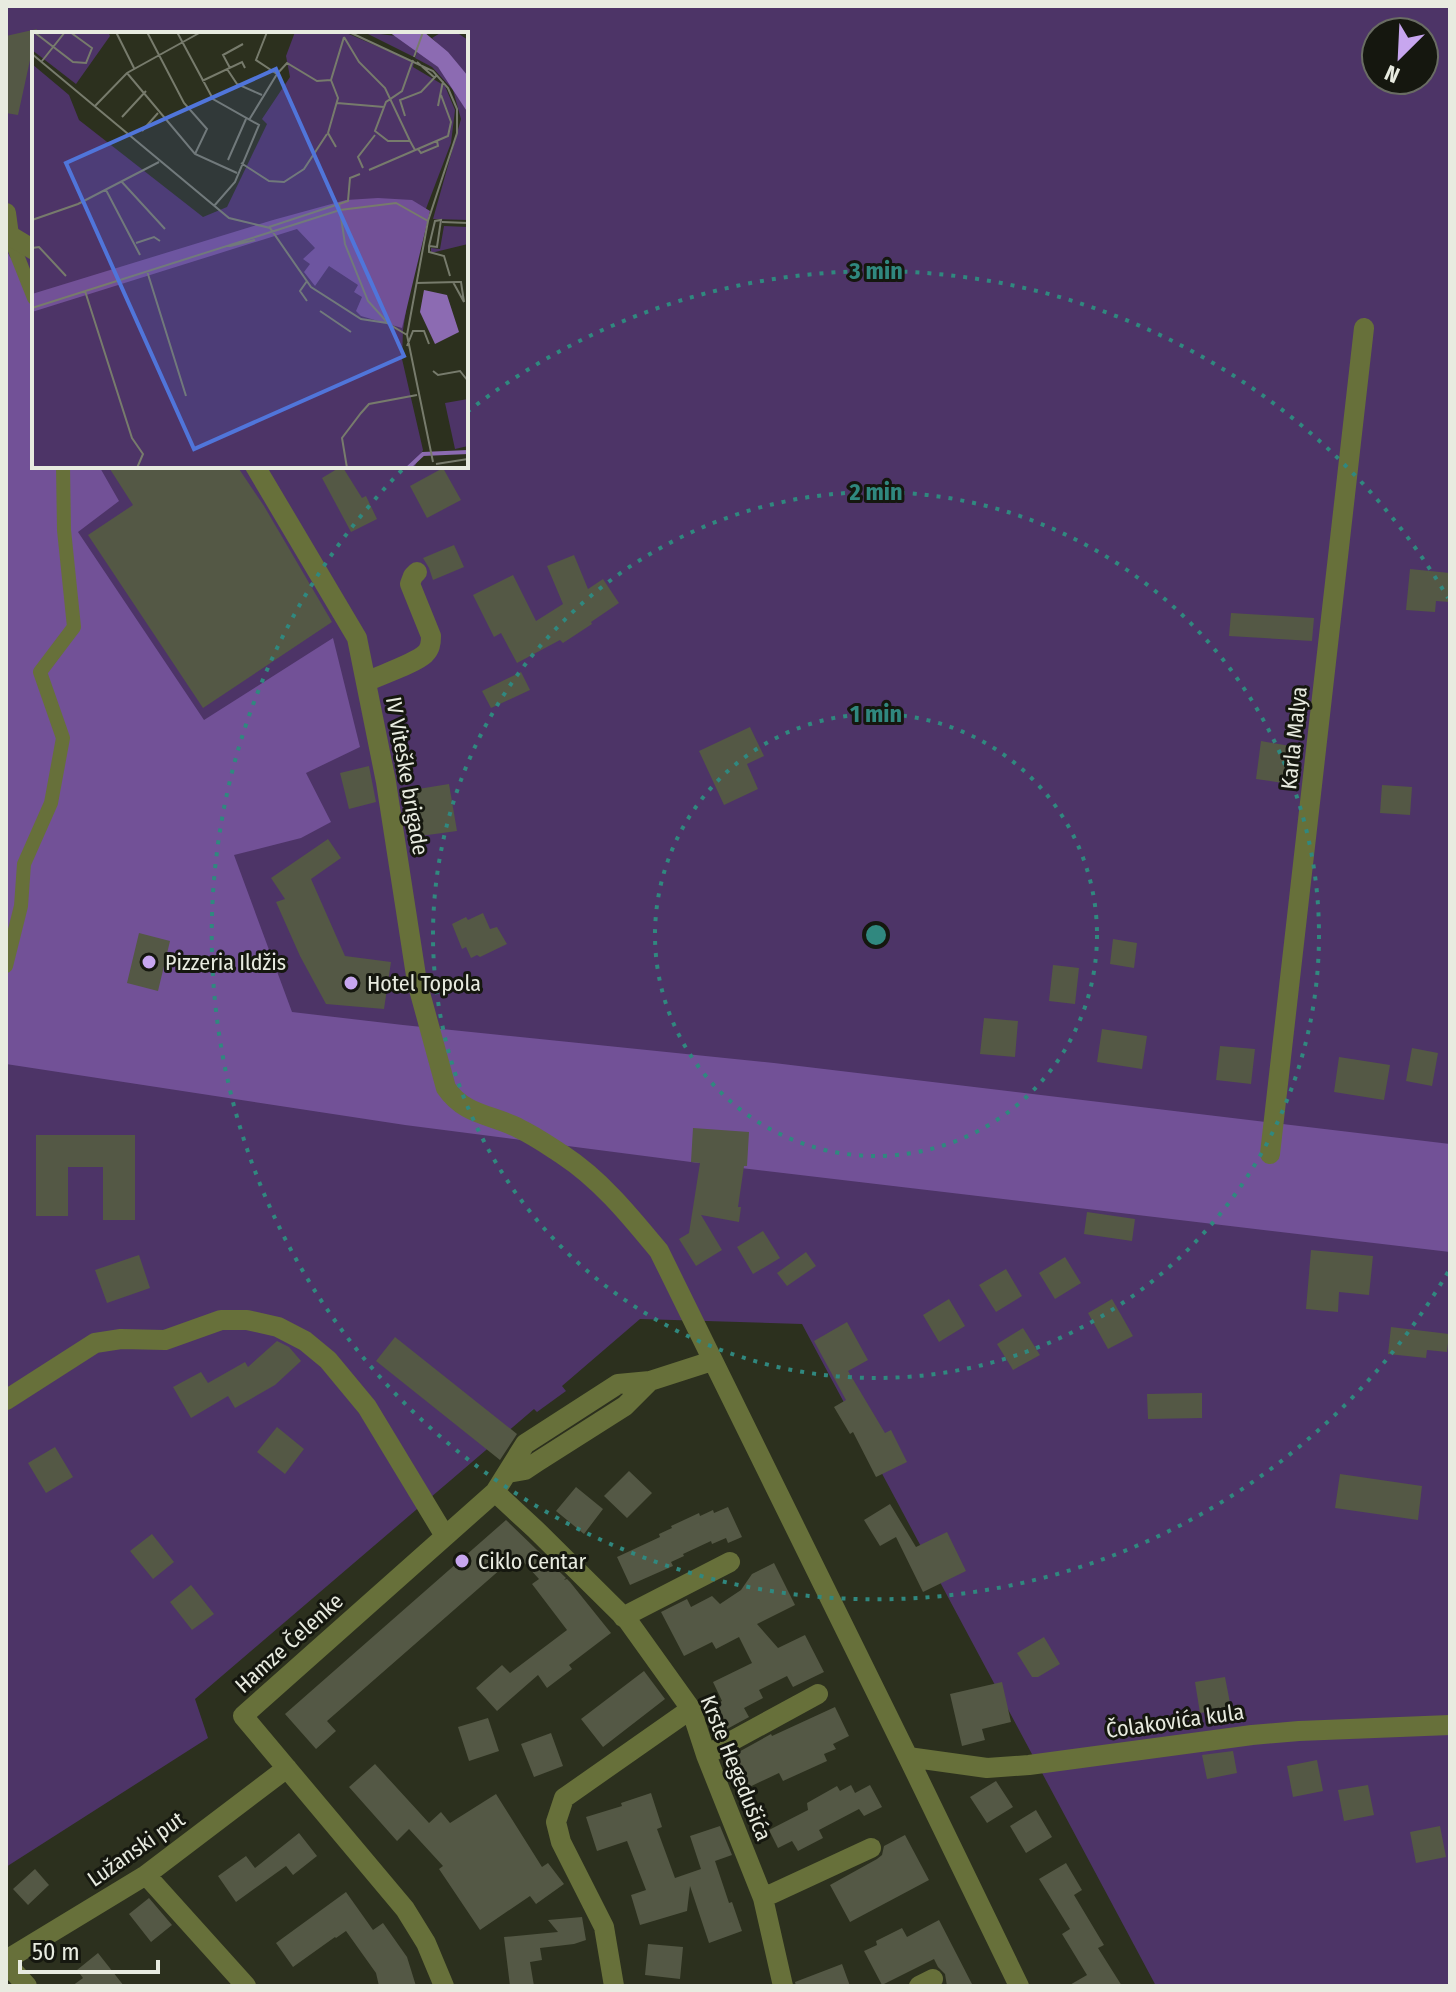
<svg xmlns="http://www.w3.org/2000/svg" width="1456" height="1992" font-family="'Fira Sans Condensed',sans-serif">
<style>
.green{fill:#4d3467;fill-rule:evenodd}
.forest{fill:#725197}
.building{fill:#545845}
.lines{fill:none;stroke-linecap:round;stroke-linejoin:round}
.pedestrian{stroke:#67703a;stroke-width:14}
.minor{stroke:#67703a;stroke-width:20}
.ring{fill:none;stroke:#30887f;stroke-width:4;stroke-dasharray:4 8}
.poi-dot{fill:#c7a6ef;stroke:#15170f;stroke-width:3}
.labels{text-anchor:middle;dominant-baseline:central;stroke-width:6;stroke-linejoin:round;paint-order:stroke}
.street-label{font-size:22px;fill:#e8ebe0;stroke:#15170f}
.poi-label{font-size:22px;fill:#e8ebe0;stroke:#15170f;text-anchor:start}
.inset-river{fill:none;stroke:#8c6bb2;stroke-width:4}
.inset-road{fill:none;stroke:#777b6c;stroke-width:2}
.view{fill:#5075da;fill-opacity:0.15;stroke:#5075da;stroke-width:4}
.inset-edge{fill:none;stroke:#e8ebe0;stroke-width:4}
.centre{fill:#30887f;stroke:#15170f;stroke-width:4}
.ring-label{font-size:24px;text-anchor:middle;font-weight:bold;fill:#30887f;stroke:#15170f;stroke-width:6;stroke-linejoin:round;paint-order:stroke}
</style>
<rect width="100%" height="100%" fill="#2c301e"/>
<path class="green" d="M9,6H1450V1986H1156L802,1324L640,1319L562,1386L566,1391L537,1412L534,1409L195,1699L208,1738L6,1867V12ZM1376,32H1424V80H1376ZM34,34H466V466H34Z"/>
<path class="forest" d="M6,249L10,257L34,272V466H99L119,501L78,532L204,720L333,638L360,747L306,773L331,822L301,838L234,855L292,1012L403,1025L774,1063L1450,1144V1252L691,1162L405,1125L6,1064Z"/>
<path class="building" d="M37,29L36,34H34V42L18,115L6,113V36Z
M108,466H237L264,506L332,622L203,708L88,535L133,505Z
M342,466L362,498L366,496L377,519L351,532L322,478Z
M443,468L461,500L427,518L410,486Z
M454,545L464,567L433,580L429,568L423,558Z
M574,555L588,589L603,579L619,603L591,622L592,624L563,643L560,640L517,663L501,633L494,637L473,595L513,575L536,621L563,604L547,566Z
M1410,569L1450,573V602L1436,601L1435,612L1406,610Z
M1231,613L1314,618L1312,641L1229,636Z
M521,672L530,690L491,708L482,691Z
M750,727L764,756L747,764L758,789L724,805L699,751Z
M1261,741L1296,747L1290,784L1256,779Z
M369,766L376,802L349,809L340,773Z
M449,784L457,831L420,836L412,790Z
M1382,785L1412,787L1410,815L1380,813Z
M328,839L341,858L311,879L345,956L391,962L384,1009L326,1004L300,956L276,902L285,899L271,878Z
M483,913L490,929L497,927L507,944L480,957L477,955L471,958L466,947L462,949L452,924L466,917L468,920Z
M139,933L170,941L158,991L127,983Z
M1113,939L1137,943L1134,968L1110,964Z
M1053,965L1079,968L1075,1004L1049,1001Z
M984,1018L1018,1021L1015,1057L980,1054Z
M1102,1029L1147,1036L1142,1069L1097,1062Z
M1220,1046L1255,1049L1251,1084L1216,1080Z
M1412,1048L1438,1053L1432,1086L1406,1081Z
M1339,1057L1390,1065L1384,1100L1334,1092Z
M693,1128L749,1132L747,1166H744L738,1207H741L739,1222L701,1215L722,1250L696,1266L679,1239L689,1233L700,1163L691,1162Z
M36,1135H135V1220H103V1167H68V1216H36Z
M1087,1212L1135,1219L1132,1241L1084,1234Z
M763,1231L780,1258L753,1274L737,1247Z
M1311,1250L1373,1256L1369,1295L1339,1292L1338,1312L1306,1309Z
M806,1252L816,1266L787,1286L777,1273Z
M139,1255L150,1288L107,1303L95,1270Z
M1065,1257L1081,1283L1055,1299L1039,1273Z
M1006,1269L1022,1296L996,1312L979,1285Z
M949,1299L965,1326L939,1342L923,1315Z
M1112,1299L1133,1336L1108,1349L1088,1313Z
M847,1322L868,1360L848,1371L885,1433L891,1430L907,1462L876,1477L853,1432L850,1434L834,1407L846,1400L814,1341Z
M1391,1327L1449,1334L1447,1352L1427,1350L1426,1358L1388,1354Z
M1023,1328L1040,1355L1013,1370L997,1344Z
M395,1337L517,1434L500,1460L376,1361Z
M277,1341L289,1347L301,1361L275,1385L235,1408L228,1396L191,1418L173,1387L201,1372L208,1383L245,1362L248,1367Z
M1202,1393V1418L1148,1419L1147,1394Z
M277,1427L304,1449L285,1474L257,1452Z
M55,1447L73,1477L46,1493L28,1463Z
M629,1471L652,1493L627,1518L604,1496Z
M1340,1474L1422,1486L1418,1520L1335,1508Z
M576,1487L603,1509L584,1534L556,1511Z
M890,1504L916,1547L947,1532L966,1571L923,1592L896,1537L880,1546L864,1520Z
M728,1507L742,1537L728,1543L726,1538L712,1544L711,1541L683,1554L684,1556L671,1562L673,1566L630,1585L617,1557L660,1537L659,1534L672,1528L671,1526L699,1513L700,1516L713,1510L714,1513Z
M506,1520L566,1578L564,1580L567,1579L570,1582L611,1633L569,1665L572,1669L547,1688L538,1675L497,1711L476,1688L502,1665L510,1673L567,1630L532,1584L539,1579L517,1555L327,1721L336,1731L316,1749L285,1714Z
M152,1534L174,1562L153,1579L130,1551Z
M774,1563L795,1605L757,1624L778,1648L805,1635L824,1672L793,1687L787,1676L759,1690L763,1698L744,1708L749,1717L716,1735L705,1709L722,1701L713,1682L752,1663L739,1637L716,1649L712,1642L684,1656L661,1612L687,1599L691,1607L712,1596L720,1604L741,1590L752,1574Z
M191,1585L214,1614L192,1630L170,1602Z
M1044,1637L1060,1664L1038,1677H1032L1017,1653Z
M644,1671L665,1699L603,1747L581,1719Z
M1225,1677L1231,1708L1200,1713L1195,1682Z
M1002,1682L1011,1722L982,1729L985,1740L962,1746L950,1694Z
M835,1707L849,1736L833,1744L836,1749L824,1754L827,1761L783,1781L779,1773L741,1791L726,1759L771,1734L772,1736Z
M488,1718L499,1751L469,1761L458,1727Z
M551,1733L563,1766L534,1777L521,1744Z
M1233,1751L1237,1773L1207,1779L1202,1755Z
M1317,1760L1323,1791L1293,1797L1287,1766Z
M375,1764L429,1823L441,1812L450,1823L496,1794L542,1867L548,1863L564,1884L536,1904L530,1896L480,1930L439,1869L443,1866L409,1829L397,1841L349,1787Z
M996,1781L1013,1807L987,1823L970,1797Z
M851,1785L855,1793L870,1785L882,1807L864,1816L859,1809L819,1830L823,1838L798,1851L792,1841L778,1848L769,1830L808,1810L807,1803L837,1786L840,1791Z
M1368,1785L1374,1815L1344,1821L1338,1790Z
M651,1793L662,1827L657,1829L675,1878L701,1869L690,1836L720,1826L732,1855L715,1861L729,1903L732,1902L742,1931L709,1943L690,1886L687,1911L640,1925L631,1895L646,1890L627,1841L597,1851L586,1817L622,1806L621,1803Z
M1036,1810L1052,1837L1026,1853L1010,1826Z
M1440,1826L1446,1857L1416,1863L1410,1832Z
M299,1833L317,1856L293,1875L286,1866L236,1902L218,1876L246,1856L255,1868Z
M905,1835L929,1880L850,1922L830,1885L877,1859L882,1855L884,1846Z
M1066,1863L1082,1890L1074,1895L1104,1945L1098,1948L1122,1986H1068L1087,1975L1062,1934L1070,1929L1039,1879Z
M35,1869L49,1885L28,1905L13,1889Z
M346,1892L373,1930L383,1923L407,1957L416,1986H379L376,1973L346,1931L336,1938L335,1937L293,1967L276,1943Z
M149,1898L172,1925L151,1942L129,1914Z
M582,1917L586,1940L574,1944L540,1948L542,1960L530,1962L534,1986H510L504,1937L558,1932L548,1920Z
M939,1920L973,1986H947L945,1974L938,1967L934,1959L882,1985L864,1951L877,1945L876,1941L902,1928L907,1937Z
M648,1944L683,1947L680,1979L645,1975Z
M98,1953L124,1986H72L83,1978L77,1970Z
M842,1964L850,1986H796L795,1982Z"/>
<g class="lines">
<path class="pedestrian" d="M9,235L34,298
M6,966L21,906L24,864L51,803L63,738L40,672L74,627L64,530L63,466"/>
<path class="minor" d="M6,213L9,235L34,250
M255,466L357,638L386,782L417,982L446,1088C465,1116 492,1114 520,1129C535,1136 549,1146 563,1155C601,1180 630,1216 659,1251L908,1757L1019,1986
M366,682C380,675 414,664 425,654C430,649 431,644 431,636L410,584L413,576L417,572
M1270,1154L1364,328
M6,1400L95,1343L121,1339L165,1340L221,1320H247L278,1327L305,1341L328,1360L367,1407L445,1536
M508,1473L525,1470L537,1462L625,1406L650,1381
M495,1492L535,1529L628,1621L691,1709L706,1755L763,1898L783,1986
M623,1617L730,1562
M706,1755L818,1694
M908,1757L987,1768L1029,1765L1252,1735L1299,1731L1450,1725
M146,1875L246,1986
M763,1898L871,1848
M6,1960L146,1875L287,1768
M6,1963L27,1986
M444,1986L426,1943L405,1909L243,1716L495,1492L525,1444L618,1384L650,1381L712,1361
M614,1986L604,1927L561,1842L556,1822L564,1798L691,1709
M919,1986L933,1979"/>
</g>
<g class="ring">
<circle cx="876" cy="935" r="221"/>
<circle cx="876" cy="935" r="443"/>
<path d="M1448 1272A664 664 0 1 1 402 470M467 412A664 664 0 0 1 1448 598"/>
</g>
<g class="poi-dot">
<circle cx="149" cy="962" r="8"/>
<circle cx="351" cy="983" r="8"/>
<circle cx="462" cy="1561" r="8"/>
</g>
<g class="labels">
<g class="street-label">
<text transform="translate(1294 738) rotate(-84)">Karla Malya</text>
<text transform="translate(407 776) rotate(80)">IV Viteške brigade</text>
<text transform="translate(289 1643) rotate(-42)">Hamze Čelenke</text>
<text transform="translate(1175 1721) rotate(-8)">Čolakovića kula</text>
<text transform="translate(736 1768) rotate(68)">Krste Hegedušića</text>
<text transform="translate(136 1849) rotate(-35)">Lužanski put</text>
</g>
<g class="poi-label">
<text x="165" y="962">Pizzeria Ildžis</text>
<text x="367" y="983">Hotel Topola</text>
<text x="478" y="1561">Ciklo Centar</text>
</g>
</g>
<g transform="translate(32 32)">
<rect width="436" height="436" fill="#2c301e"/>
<path d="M0,0H76L78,4L44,52L0,18ZM263,0H312L382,30L381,35L413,54L423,78L419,111L387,195L371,298L370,327L391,418L382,436H0V32L37,63L47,88L171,185L195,175L235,92L230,87L258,45L254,24ZM332,0L364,4L385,16L382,25ZM410,0H424L436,8V44L400,6ZM386,17L413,41L436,81V188L401,187L429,87L421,58L400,35L383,26ZM412,194L436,195V212L399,221V216L408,217ZM436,367V414L423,417L413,371Z" fill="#4d3467"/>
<path d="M346,166L380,168L398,179L370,296L329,284L324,279L330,265L322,260L326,253L297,234L283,254L272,240L278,232L271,227L283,216L265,197L0,280V262L241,188L314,168Z" fill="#725197"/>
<path d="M357,0H392L416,20L436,44V81L406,35ZM392,258L415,263L427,300L403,312L388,280Z" fill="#8c6bb2"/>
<path class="inset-river" d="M376,436L391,422L436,420"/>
<path class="inset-road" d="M2,0L41,30L54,31L60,16L38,0M84,0L102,36M115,0L152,71L175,97L163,122M145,0L181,67L227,93L203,150L182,174M317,0L401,39L416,56L425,77V101L396,189L375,303L401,430M312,5L327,30L353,56L378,109M0,22L197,186L238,196L279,255L329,287L355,291L375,303M382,25L391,0M381,28L370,59L354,70L343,99L356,109H378L383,118M10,29L33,0M385,30L403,46M198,36L191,23L211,12M195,37L205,52L230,63M95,41L163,122L205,141M245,42L255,31L285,49L299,48M170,49L210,30L213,36M305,71L352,75M63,74L95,41L169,0M406,74L411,49M373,84L368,68L389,60L405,43M90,85L114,59M217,88L245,42L224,28L235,0M110,99L126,81M304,115L296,101L306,66L299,48L312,5M386,117L389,121L406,114L405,109M196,128L214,87M209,131L237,149L252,150L272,137L295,102M331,136L326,125L343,103M337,138L416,104L419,90L409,63M328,142L318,146L316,169L307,172L313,212L336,269L355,290M89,149L133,197M74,158L108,223M0,188L46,172L127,130M410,190L436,191M237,195L307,172M104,211L122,205L128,209M198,214L223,208M397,214L405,215L409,188L403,189L397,214V220L412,224L418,244M0,216L7,215L34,244M115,239L154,364M384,251L425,250H429L432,270L421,250M53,259L100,406L111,422L105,436M275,269L268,259L275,249M0,276L308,178L364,171L396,189M288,279L319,300M375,314L381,299H392L397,312M401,339L406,343L428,339L436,349M404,432L436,427M315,436L310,406L329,381L337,372L385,363"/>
<path class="view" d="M244,37L372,324L162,417L34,131Z"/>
<rect width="436" height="436" class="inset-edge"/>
</g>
<circle cx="876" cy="935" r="12" class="centre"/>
<g class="ring-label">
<text x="876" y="279">3 min</text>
<text x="876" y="500">2 min</text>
<text x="876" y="722">1 min</text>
</g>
<rect width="1456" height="1992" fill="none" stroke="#e8ebe0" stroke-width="16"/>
<g transform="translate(1400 56) rotate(204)"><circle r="38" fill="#15170f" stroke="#696c63" stroke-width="2"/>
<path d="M0-6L14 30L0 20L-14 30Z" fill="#c7a6ef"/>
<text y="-12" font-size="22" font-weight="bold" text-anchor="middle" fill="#e8ebe0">N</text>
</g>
<path d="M20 1960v12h138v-12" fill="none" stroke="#e8ebe0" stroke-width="4"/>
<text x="32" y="1960" font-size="24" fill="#e8ebe0" stroke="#15170f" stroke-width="6" paint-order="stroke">50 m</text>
</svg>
